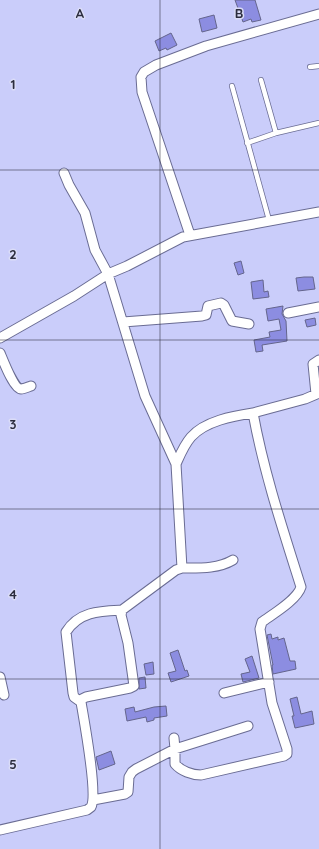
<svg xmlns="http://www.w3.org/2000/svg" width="319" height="849" font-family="Quicksand,sans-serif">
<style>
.building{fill:#8c8de1;stroke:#64658c}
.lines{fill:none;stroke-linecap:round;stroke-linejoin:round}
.lane-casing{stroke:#6a6c93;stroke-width:6}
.street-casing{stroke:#6a6c93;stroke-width:11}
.lane{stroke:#fff;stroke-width:4.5}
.street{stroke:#fff;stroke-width:9}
.grid{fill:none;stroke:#2b2c3d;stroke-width:1;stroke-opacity:0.55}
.grid-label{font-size:13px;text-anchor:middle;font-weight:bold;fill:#2b2c3d;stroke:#dadcf7;stroke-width:3;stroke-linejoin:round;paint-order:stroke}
</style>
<rect width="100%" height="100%" fill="#cacdfa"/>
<path class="building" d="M235,0H255L261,20L252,22L251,19L243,22Z
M214,15L217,28L202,32L199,19Z
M171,33L177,45L167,50L166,48L159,51L155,41Z
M241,261L244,273L238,275L234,263Z
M304,277H313L315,289L298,291L296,278Z
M263,280L264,292L268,291L269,297L253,299L251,282Z
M283,306L282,314L286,321L287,341L262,345L263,351L256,352L254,340L270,337L269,332L281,330L279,319L268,321L266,309Z
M315,318L316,325L307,327L305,320Z
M271,634L272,639L278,637V640L284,638L290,661H295L296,669L273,674L272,665H273L267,635Z
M178,650L185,671L187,670L189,676L171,682L168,673L176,671L170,653Z
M252,656L259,678L243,682L241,674L250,672L245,659Z
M153,662L154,674L146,675L144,664Z
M145,677L146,688L139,689V678Z
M297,697L301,714L312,711L314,724L295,728L292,716H294L290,699Z
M166,706L167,716L154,718V720L147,722L146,717L127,721L125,709L134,707L135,712L154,707Z
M111,751L115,764L99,770L96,757Z"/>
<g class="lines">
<g class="lane-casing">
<path id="lane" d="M310,67L319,66
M261,80L276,133
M232,86L269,220
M247,143L276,133L319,123"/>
</g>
<g class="street-casing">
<path id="street" d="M190,235L142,92L141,77L144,72L156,65L206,46L319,14
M288,313L319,307
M123,322L202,316L206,315L208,306L221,303L224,305L232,321L249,324
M0,338L74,296L108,274L127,266L183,237L319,212
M0,353C3,360 14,389 21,389C24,389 28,387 31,386
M316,394L313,364L319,360
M176,464C180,455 184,445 191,437C205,421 233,416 253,413
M182,568C199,568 218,569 233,560
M0,677L4,695
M224,693L269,682
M81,702L74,697L73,693L66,632C79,611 101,611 122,610
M174,738L175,749V764C181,771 192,775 201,775L284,756L287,754V749L272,703L260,629L262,622C273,614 297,600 301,587C283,530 264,473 253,413L305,399L319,393
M93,800L125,794L128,792L129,777L132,772L136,769L175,749L248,726
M0,830L87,810L91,807C98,795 84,720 81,702L82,699L86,697L130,688L134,686L128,643L121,615L122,610L176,570L182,568L176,464L145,396L108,274L95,250L85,213L69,185L64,173"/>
</g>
<use href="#lane" class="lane"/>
<use href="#street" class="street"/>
</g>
<path class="grid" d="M160,0V849M0,170H319M0,340H319M0,509H319M0,679H319"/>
<g class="grid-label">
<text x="80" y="18">A</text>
<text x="239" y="18">B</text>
<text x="13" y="89">1</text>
<text x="13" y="259">2</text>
<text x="13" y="429">3</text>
<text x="13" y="599">4</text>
<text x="13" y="769">5</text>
</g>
</svg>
